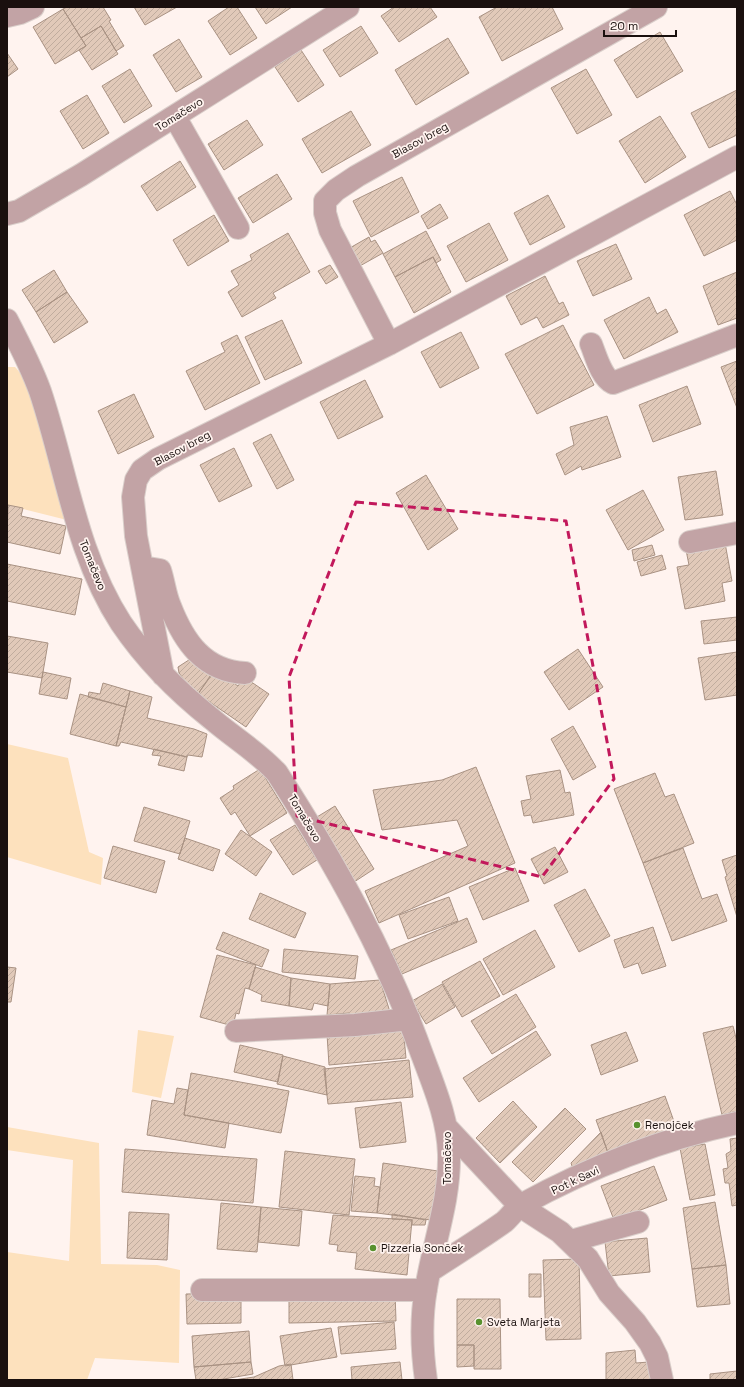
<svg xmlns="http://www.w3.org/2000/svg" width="744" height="1387" font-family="'Space Grotesk',sans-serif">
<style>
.green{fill:#fde1bd}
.building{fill:url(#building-hatch);stroke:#a99283}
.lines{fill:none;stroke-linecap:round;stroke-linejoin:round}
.minor-casing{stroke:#dacfcb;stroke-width:24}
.minor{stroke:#c2a3a5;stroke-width:22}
.marked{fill:none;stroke:#c2185b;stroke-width:3;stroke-dasharray:8 5;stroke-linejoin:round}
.poi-dot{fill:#58912e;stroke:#fff3ef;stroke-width:1.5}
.labels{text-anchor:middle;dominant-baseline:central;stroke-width:3.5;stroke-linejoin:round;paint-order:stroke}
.street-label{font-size:11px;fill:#1a100e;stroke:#fff3ef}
.poi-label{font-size:11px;fill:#1a100e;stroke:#fff3ef;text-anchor:start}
</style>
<defs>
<pattern id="building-hatch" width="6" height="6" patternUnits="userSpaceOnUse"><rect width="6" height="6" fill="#e1c9b9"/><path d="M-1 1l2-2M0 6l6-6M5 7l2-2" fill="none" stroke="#c0ac9e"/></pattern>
</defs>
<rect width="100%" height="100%" fill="#fff3ef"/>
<path class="green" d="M7,367H15C37,387 58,487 67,520L7,505Z
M7,744L68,758L89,852L103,858L101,885L7,857Z
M138,1030L174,1036L161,1098L132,1092Z
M7,1127L99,1143L101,1264L157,1265L180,1270L179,1363L95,1358L87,1380H7V1252L69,1261L73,1160L7,1150Z"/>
<path class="building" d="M67,7H103L111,20L109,21L124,46L116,51L101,26L81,38L63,9Z
M134,7H177L145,25Z
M229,7H237L257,38L230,55L208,21Z
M255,7H292L266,24Z
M394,7H430L437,17L399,42L381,16Z
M497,7H552L563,29L502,61L479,17Z
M63,9L86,46L55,64L33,27Z
M101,26L118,54L92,70L79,50L86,46L81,38Z
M361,26L378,53L340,77L323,50Z
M660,32L683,71L637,98L614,60Z
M448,38L469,73L416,105L395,70Z
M179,39L202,77L176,92L153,55Z
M301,50L324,85L298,102L275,67Z
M7,53L18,69L7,77Z
M130,69L152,106L124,123L102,86Z
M586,69L612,115L577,134L551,88Z
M737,90V135L709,148L691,113Z
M87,95L109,133L83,149L60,111Z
M351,111L371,145L322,173L302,139Z
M660,116L686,157L645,183L619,141Z
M247,120L263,145L224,170L208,144Z
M180,161L196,187L157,211L141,186Z
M277,174L292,199L253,223L238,198Z
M402,177L419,212L371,237L353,201Z
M730,191L737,205V240L704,256L684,215Z
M548,195L565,227L530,245L514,213Z
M440,204L448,218L428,229L421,216Z
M214,215L229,241L188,266L173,240Z
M489,223L508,260L466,282L447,246Z
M426,231L441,260L436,263L433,257L395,277L383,254Z
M288,233L310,272L273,293L276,298L242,317L228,292L239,285L231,271L252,260L250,255Z
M369,237L371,242L375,240L383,253L358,267L348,249Z
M616,244L632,279L593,296L577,261Z
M433,257L451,292L414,313L395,277Z
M330,265L338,277L326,284L318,271Z
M54,270L67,292L36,312L22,290Z
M737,272V318L718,325L703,286Z
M545,276L559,304L563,302L569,315L543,328L537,317L521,325L506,296Z
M67,292L88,322L54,343L36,312Z
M649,297L657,314L666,309L678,332L624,359L604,320Z
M282,320L302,363L265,380L245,337Z
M563,325L594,385L537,414L505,354Z
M461,332L479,368L440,388L421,352Z
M237,335L260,383L205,410L186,371L225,352L221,343Z
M737,361V408L721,367Z
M365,380L383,417L338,439L320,402Z
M687,386L701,424L653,442L639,405Z
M134,394L154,437L118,454L98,411Z
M607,416L621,457L582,470L581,466L565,475L556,454L574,445L570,427Z
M271,434L294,480L277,489L253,443Z
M234,448L252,486L219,502L200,465Z
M716,471L723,515L685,520L678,477Z
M426,475L458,529L428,550L396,493Z
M643,490L664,530L628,550L606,510Z
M8,505L23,508L21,516L66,526L60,554L7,542Z
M725,543L732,581L722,583L725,601L685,609L677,567L689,565L686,550Z
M652,545L655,555L634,561L632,550Z
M662,555L666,569L641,576L637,562Z
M7,564L82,579L75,615L7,601Z
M737,617V640L704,644L701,621Z
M7,636L48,643L42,678L7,672Z
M578,649L603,687L569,710L544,672Z
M737,652V695L705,700L698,658Z
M195,656L210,676L198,694L195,695L179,673L178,667Z
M215,670L238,686L244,677L269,694L246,727L198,694Z
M43,672L71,678L67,699L39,694Z
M103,683L130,691L126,707L88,697L89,692L100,694Z
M130,691L152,697L147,718L194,729L207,734L202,757L188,755L187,757L121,742L119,746H116Z
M80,694L126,707L116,746L70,734Z
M573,726L596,767L573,780L551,739Z
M154,749L187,757L184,771L158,765L161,756L152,755Z
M476,767L515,863L379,923L365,891L468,846L457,820L382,830L373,790L442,780Z
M260,769L287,813L250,836L235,812L231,815L220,798L234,789L233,786Z
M560,770L565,793L570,792L574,815L533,823L531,815L524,816L521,801L531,799L526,776Z
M655,773L665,797L674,794L694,843L643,863L614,789Z
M335,806L374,869L351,884L312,820Z
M144,807L190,821L180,854L134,841Z
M295,825L317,860L293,875L270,840Z
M241,830L272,852L256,876L225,854Z
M185,838L220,850L213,871L178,859Z
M113,846L165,861L156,893L104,878Z
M555,847L568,872L544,884L531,859Z
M683,848L702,899L717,894L727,921L672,941L643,863Z
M737,855V917L725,877L727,876L722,860Z
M515,868L529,901L483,920L469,887Z
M585,889L610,936L579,952L554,905Z
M260,893L306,913L295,938L249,919Z
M449,897L458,921L408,939L399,915Z
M467,918L477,942L402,974L391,950Z
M653,927L666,966L642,974L638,963L624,968L614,940Z
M535,930L555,967L503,995L483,959Z
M223,932L269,950L262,967L216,949Z
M284,949L358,956L355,979L282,972Z
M217,955L256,965L249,989L245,988L239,1014L236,1013L233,1026L200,1017Z
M480,961L500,996L462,1017L442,982Z
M7,967L16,968L11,1002H7Z
M255,967L291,978L289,1006L261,1001L262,995L249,989Z
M291,978L330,984L328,1006L314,1003L312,1010L289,1006Z
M380,980L390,1012L349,1018V1013L327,1015L330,984Z
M442,984L455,1007L426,1024L412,1001Z
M516,994L536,1027L492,1054L471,1021Z
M733,1026L737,1042V1111L722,1115L703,1033Z
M403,1027L406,1058L329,1065L327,1034Z
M536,1031L551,1055L479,1102L463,1078Z
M626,1032L638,1061L601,1075L591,1045Z
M240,1045L283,1055L278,1082L234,1072Z
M283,1056L325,1067L327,1095L277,1084Z
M409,1060L413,1097L328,1104L324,1069Z
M191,1073L289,1091L281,1133L184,1115Z
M177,1088L188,1090L184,1115L229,1123L225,1148L147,1135L152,1100L174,1104Z
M665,1096L677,1130L608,1153L596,1120Z
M513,1101L537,1127L500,1163L476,1138Z
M401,1102L406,1142L360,1148L355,1108Z
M565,1108L586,1129L533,1182L512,1162Z
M601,1132L608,1153L573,1169L571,1163Z
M737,1138V1205L732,1206L729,1183H725L723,1169L728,1168L726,1154L731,1151L730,1139Z
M705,1144L715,1195L690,1200L680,1148Z
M125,1149L257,1159L253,1203L122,1192Z
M285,1151L355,1159L349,1215L279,1207Z
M383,1163L438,1171L431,1220L377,1213Z
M654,1166L667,1200L614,1220L601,1186Z
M355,1176L375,1178L374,1186L380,1187L377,1213L351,1211Z
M715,1202L726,1265L692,1269L683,1208Z
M221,1203L261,1207L257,1252L217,1249Z
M261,1207L302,1211L299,1246L258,1242Z
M129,1212L169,1214L167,1260L127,1258Z
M392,1214L426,1220L425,1225H412V1220L392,1219Z
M333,1215L412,1220L407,1275L355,1269L357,1253L337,1251L338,1245L329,1244Z
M647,1238L650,1272L609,1276L605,1242Z
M579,1259L581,1339L546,1340L543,1260Z
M726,1265L730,1304L697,1307L692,1269Z
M529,1274H541V1297H529Z
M395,1292L396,1321L289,1323V1295Z
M241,1293V1323L187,1324L186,1294Z
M457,1299H500L501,1369H474V1345H457Z
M394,1322L396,1349L341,1354L338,1327Z
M331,1328L337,1357L285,1366L280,1336Z
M249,1331L251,1362L194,1367L192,1336Z
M457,1345H474V1366L457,1367Z
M635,1350L636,1363L649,1362L651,1380H606V1353Z
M251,1362L253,1374L218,1380H196L194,1367Z
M400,1362L402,1380H352L351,1367Z
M291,1364L293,1380H234L254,1377L279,1366Z
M737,1371V1380H710V1374Z"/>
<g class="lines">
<g class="minor-casing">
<path id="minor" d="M7,16L20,13L33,7
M175,117L238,228
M7,214L19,211L81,175L348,7
M7,320C19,343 31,366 40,391C66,468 76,554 121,623C146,660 178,692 212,719C234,738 258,752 277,773C335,863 387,956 423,1057C435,1089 448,1120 449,1154C450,1201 433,1244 426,1289C421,1317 422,1352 426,1380
M389,344L330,230L325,213V201L336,190L357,176L656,7
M591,344C596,356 601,377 613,383L737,335
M690,542L737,533
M142,567L160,570C164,582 165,595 170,606C184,642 204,671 245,673
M163,675L136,536L133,497L136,480L142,470L158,459L389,344L737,157
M236,1031L355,1025L409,1019
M447,1128L520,1206L560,1232L588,1259L609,1293L635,1322L650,1343L657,1357L662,1380
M571,1241L638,1222
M430,1271C454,1255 480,1239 504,1222C510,1217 515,1209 521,1205C588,1168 663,1139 737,1123
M202,1290H426"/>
</g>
<use href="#minor" class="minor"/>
</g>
<path class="marked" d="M356,502L566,521L614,779L542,877L297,816L289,677Z"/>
<g class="poi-dot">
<circle cx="637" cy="1125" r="4"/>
<circle cx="373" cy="1248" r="4"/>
<circle cx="479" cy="1322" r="4"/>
</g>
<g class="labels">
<g class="street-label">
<text transform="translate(179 114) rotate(-32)">Tomačevo</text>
<text transform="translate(420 140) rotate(-29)">Blasov breg</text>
<text transform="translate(182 448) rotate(-28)">Blasov breg</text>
<text transform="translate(93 565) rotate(68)">Tomačevo</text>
<text transform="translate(305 818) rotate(59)">Tomačevo</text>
<text transform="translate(447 1158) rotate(-90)">Tomačevo</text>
<text transform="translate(575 1180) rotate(-25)">Pot k Savi</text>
</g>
<g class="poi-label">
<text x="645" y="1125">Renojček</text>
<text x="381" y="1248">Pizzeria Sonček</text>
<text x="487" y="1322">Sveta Marjeta</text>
</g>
</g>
<rect width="744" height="1387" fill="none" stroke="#1a100e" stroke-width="16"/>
<path d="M604 30v6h72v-6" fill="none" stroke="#1a100e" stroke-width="2"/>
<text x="610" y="30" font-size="12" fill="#1a100e" stroke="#fff3ef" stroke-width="3" paint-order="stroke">20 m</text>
</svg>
